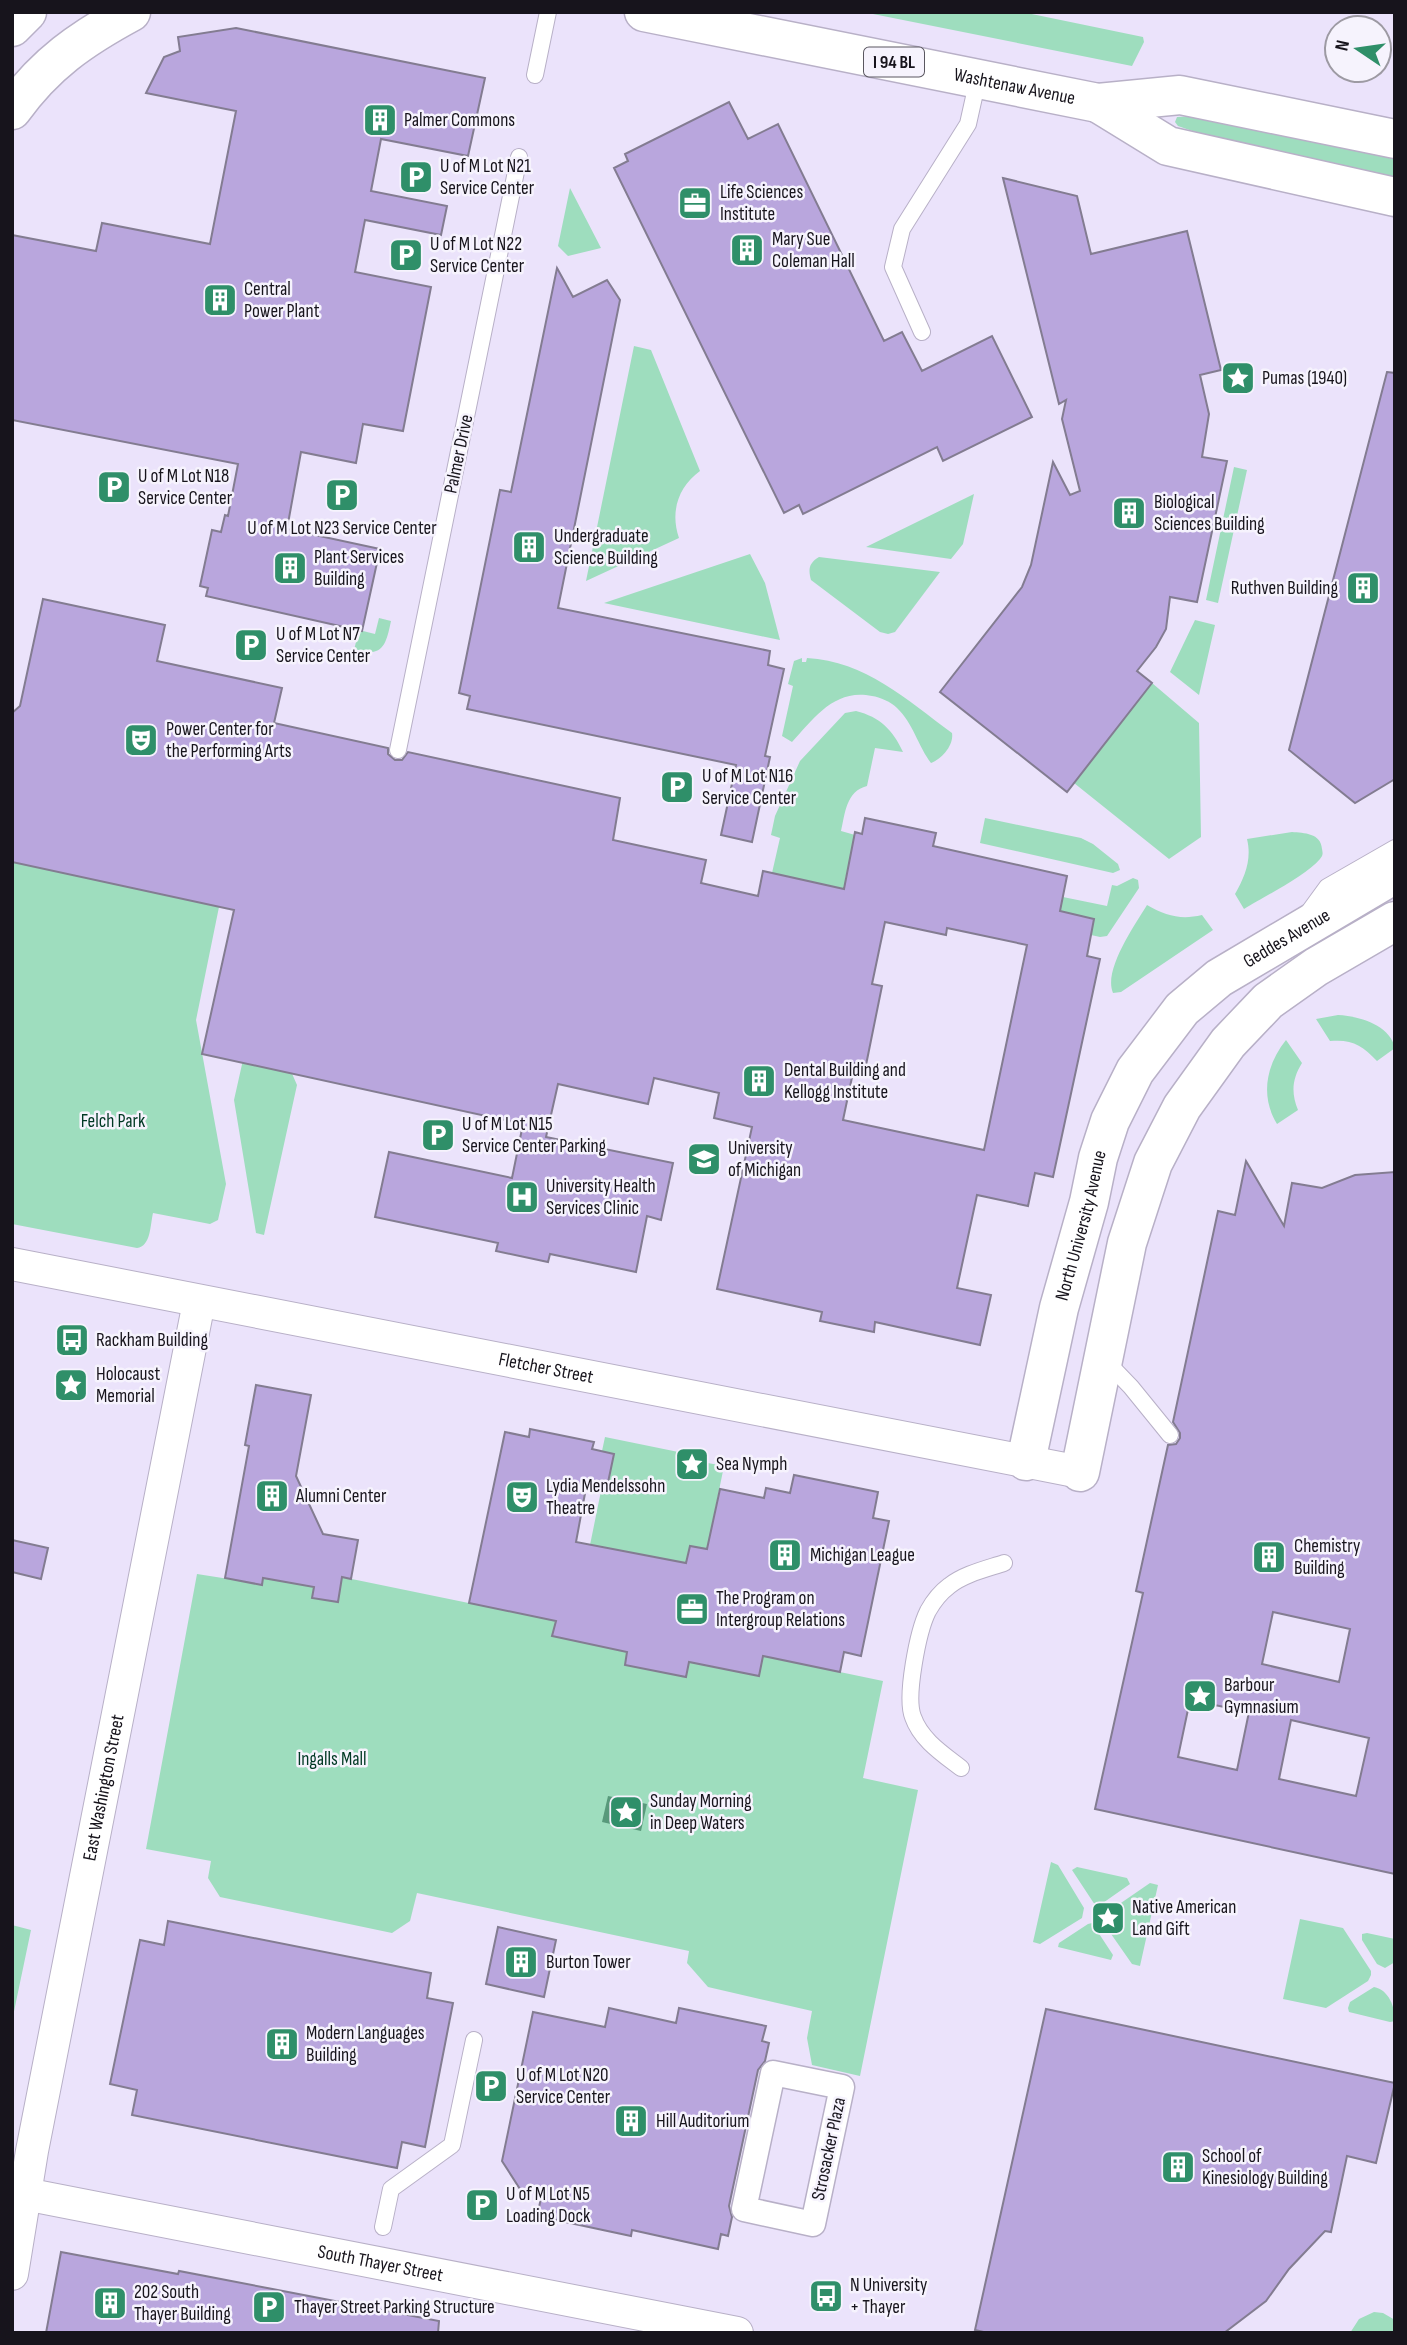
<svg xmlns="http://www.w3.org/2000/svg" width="1407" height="2345" font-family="'Sofia Sans Condensed',sans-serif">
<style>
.green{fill:#9eddbe}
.water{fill:#58997b}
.building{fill:#b9a6dd;stroke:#837c91;stroke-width:2;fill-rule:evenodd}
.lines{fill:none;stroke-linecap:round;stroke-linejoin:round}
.service-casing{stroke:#b8b0c7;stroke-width:18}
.pedestrian-casing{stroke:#b8b0c7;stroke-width:27}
.minor-casing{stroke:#b8b0c7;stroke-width:34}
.tertiary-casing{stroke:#b8b0c7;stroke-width:41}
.primary-casing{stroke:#b8b0c7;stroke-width:41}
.service{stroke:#fff;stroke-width:16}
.pedestrian{stroke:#fff;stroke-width:24}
.minor{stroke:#fff;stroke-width:32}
.tertiary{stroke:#fff;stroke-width:38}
.primary{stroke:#fff;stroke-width:38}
.labels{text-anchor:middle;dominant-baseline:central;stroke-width:5;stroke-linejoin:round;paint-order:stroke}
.shield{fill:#f6f3fd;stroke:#5a5760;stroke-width:2}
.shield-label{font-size:18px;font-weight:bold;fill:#17141c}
.street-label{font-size:19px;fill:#17141c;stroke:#f6f3fd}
.poi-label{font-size:19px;fill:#17141c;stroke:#f6f3fd;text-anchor:start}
.park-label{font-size:19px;fill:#003924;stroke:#f6f3fd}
</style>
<rect width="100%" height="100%" fill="#ebe3fb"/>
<path class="green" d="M863,12H1022L1143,37L1144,42L1132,66Z
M1196,116L1395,155V177L1198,133L1178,126L1175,122L1177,117Z
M570,188L601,248L568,256L558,246Z
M634,346L651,350L700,471C678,487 670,512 679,538L586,581Z
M1234,467L1247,470L1218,603L1206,600Z
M974,494L963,544L951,559L866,547Z
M750,554L765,583L780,640L604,603Z
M819,557L940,572L895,632L888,634L880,632L811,580C808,569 809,563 819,557Z
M379,618L391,621C386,645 383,658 354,650L359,630L375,634Z
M1195,620L1215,625L1199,695L1170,672Z
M802,658V662H806L807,658C865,661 907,700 952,733C954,745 942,759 931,763C918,746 913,723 897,708C891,702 880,697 872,696C835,688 814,718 792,742L782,736L793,686L788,684L794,661Z
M1152,683L1199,723L1201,837L1169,859L1074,783Z
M856,711C880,717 893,730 903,752L875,748L867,786C846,791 845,814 841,831L855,835L845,880L855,891L772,873L780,838L771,835L775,816L800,761L845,713Z
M985,818L1081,838L1093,844L1118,864L1120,870L1113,873L980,843Z
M1292,832C1304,833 1321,833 1322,849C1323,854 1323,855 1320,859C1306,876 1263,897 1244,909L1235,894C1245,877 1252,859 1247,839Z
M12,862L219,907L196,1020L226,1184L218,1220L210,1224L153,1213C150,1226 151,1246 137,1248L12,1224Z
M1133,878L1138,880L1139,888L1107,936L1100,937L1091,935L1094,921L1092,919L1059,911L1063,897L1107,906L1112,885L1117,886Z
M1147,905C1166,916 1181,920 1202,915L1213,930L1121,992L1113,993C1103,970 1135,925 1147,905Z
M254,1011L266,1014L297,1085L264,1235L256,1233L234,1100Z
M1338,1015C1359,1016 1390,1025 1395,1048L1377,1061C1362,1045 1352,1039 1330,1041L1316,1019Z
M1286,1040L1302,1063C1292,1079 1291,1093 1298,1110L1277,1124C1260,1096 1266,1065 1286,1040Z
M605,1437L698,1456L697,1461L724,1466L707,1549L690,1546L686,1563L590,1545L601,1491L606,1492L614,1454L602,1451Z
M197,1574L261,1584L263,1578L314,1587L312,1598L338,1602L342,1577L556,1621L553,1636L627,1652L625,1665L685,1677L689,1662L763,1656L883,1681L863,1778L918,1790L860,2076L812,2065L807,2038L812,2011L708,1987L687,1963L689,1951L417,1893L410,1921L392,1933L220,1897L208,1878L211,1861L146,1849Z
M1051,1862L1058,1865L1084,1908L1082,1918L1040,1944L1033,1942Z
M1077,1867L1127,1878L1130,1884L1100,1905H1095L1072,1870Z
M1150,1883L1158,1885L1140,1966L1132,1964L1102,1921V1916Z
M1300,1919L1343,1928L1371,1971V1975L1368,1981L1326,2008L1283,1999Z
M1092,1923L1113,1955L1111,1960L1058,1947L1059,1943L1088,1924Z
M12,1925L31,1930L12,2021Z
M1367,1933L1395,1939V1962L1385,1968L1377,1964L1362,1940V1934Z
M1374,1987C1389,1990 1395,2007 1395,2021L1390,2022L1349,2012L1348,2008L1350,2002Z
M1374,2312L1383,2313L1395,2320V2333H1350L1359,2319Z"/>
<path class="water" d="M608,1796L647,1804L641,1831L602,1822Z"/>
<path class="building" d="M236,28L485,78L468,156L381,139L371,191L447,206L441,235L365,220L355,272L431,287L403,431L363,424L356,463L301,452L287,529L380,549L362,631L206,596L208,588L200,586L212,530L221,532L225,515L228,516L238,464L12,420V235L96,251L102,223L210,244L236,111L146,93L164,57L180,51L178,37Z
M729,102L748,139L778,124L884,341L902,332L922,371L992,336L1032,417L943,461L937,447L803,514L799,505L784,513L614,168L628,161L625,154Z
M1003,178L1077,196L1091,254L1187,231L1221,370L1200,375L1209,414L1202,457L1227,461L1197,602L1170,597L1166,629L1156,647L1137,671L1152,683L1067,792L940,692L1022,587L1031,565L1053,462L1070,495L1080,491L1062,419L1066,400L1059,404Z
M557,268L573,297L607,280L620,300L558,608L770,651L768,665L784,669L765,756L770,757L752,842L721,835L736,765L467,709L470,696L459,693L500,490L511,492Z
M1387,372L1395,373V779L1355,803L1289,750Z
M43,599L165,625L157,661L282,688L274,723L388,748V754L395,760H402L408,752L620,798L613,840L706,860L701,883L758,896L763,871L844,889L855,832L862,834L865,818L936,833L933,846L1067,876L1060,911L1094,919L1087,956L1100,959L1053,1177L1035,1173L1028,1206L977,1195L957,1288L991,1295L980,1345L875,1322L874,1332L820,1321L822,1312L717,1289L752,1127L714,1118L719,1093L654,1078L648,1104L558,1084L546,1137L673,1163L661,1220L647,1216L636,1272L550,1254L548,1262L496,1251L498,1243L375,1217L389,1152L512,1178L523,1124L202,1054L234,910L12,862V713L20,706ZM885,922L946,935L947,928L1027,945L984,1150L843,1120L855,1063L866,1065L882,986L872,984Z
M1246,1161L1284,1226L1292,1183L1322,1188L1355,1175L1395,1172V1874L1095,1809L1143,1593L1136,1591L1168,1445L1176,1444L1180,1438V1433L1173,1422L1218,1211L1235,1215ZM1273,1612L1350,1629L1339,1682L1262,1664ZM1190,1700L1249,1712L1237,1770L1178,1757ZM1291,1720L1369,1738L1356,1796L1279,1779Z
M256,1385L311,1395L296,1476L323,1534L358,1540L351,1579L342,1577L338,1602L312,1598L314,1587L263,1578L262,1585L225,1578L249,1446L245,1445Z
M530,1429L594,1442L592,1449L614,1454L606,1492L586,1488L576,1542L686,1563L690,1546L707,1549L720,1489L764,1498L766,1488L790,1493L794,1475L878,1492L873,1518L889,1521L861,1656L844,1652L840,1672L763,1656L759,1676L689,1662L686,1677L625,1665L627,1652L552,1636L556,1621L469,1603L505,1432L529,1437Z
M12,1540L48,1548L41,1579L12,1572Z
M168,1921L431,1973L427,1998L453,2003L425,2147L402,2142L397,2168L132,2115L137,2090L110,2084L140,1940L164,1945Z
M498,1927L556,1940L544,1997L486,1984Z
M609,2008L676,2023L679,2008L766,2026L762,2041L769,2043L765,2061L758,2070L729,2206L732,2217L728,2236L721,2234L718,2249L632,2230L631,2236L537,2216L542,2194L520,2189L502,2161L533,2012L605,2027Z
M1046,2009L1395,2083L1376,2163L1347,2156L1331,2232L1325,2231L1289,2269L1266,2301L1224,2333H988L975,2330Z
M61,2252L178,2274L179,2271L439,2321L438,2333H46Z"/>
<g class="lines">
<g class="service-casing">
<path id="service" d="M535,75L548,12
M922,332L893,267L902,229L968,124L978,79
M398,750L519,157
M1308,913L1327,887L1395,848
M1105,1360L1131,1387L1170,1435
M961,1768C943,1754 921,1740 913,1717C905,1697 918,1631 928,1611C933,1602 941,1592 949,1586C964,1574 986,1569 1004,1563
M383,2227L391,2189L452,2145L474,2040"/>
</g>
<g class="pedestrian-casing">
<path id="pedestrian" d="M773,2073L842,2087L813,2224L744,2209Z"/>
</g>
<g class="minor-casing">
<g id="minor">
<path id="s1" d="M12,1264L1080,1472"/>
<path id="s2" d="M25,2194L737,2333"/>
<path id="s3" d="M12,2274L32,2151L199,1302"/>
</g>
</g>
<g class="tertiary-casing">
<g id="tertiary">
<path id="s4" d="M1026,1461L1059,1308L1089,1202L1098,1158L1110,1121L1135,1071L1182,1009L1219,978L1395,874"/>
<path d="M1080,1472L1127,1243L1153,1163L1182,1107L1228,1043L1268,1001L1316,967L1395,921"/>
</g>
</g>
<g class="primary-casing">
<g id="primary">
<path id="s5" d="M644,12L1098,103L1180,95L1395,139"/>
<path d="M12,27L27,12"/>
<path d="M1098,103L1168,146L1395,197"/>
<path d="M12,110C45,64 81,39 131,12"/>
</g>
</g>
<use href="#service" class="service"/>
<use href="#pedestrian" class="pedestrian"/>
<use href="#minor" class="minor"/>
<use href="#tertiary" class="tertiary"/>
<use href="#primary" class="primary"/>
</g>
<defs>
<g id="building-square" transform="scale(1.75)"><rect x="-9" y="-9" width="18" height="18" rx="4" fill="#2f8f69" stroke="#f6f3fd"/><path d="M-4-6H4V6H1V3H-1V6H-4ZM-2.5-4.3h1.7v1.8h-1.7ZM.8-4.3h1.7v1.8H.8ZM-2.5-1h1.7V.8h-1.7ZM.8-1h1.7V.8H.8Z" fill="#fff"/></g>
<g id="parking-square" transform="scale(1.75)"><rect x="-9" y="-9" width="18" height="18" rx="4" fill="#2f8f69" stroke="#f6f3fd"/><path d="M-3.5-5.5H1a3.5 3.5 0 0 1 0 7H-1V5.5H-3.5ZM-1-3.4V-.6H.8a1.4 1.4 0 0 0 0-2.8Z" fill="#fff"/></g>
<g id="office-square" transform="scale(1.75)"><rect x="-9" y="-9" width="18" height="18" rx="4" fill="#2f8f69" stroke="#f6f3fd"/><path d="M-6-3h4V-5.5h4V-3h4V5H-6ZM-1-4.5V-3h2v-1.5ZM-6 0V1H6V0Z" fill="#fff"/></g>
<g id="sight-square" transform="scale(1.75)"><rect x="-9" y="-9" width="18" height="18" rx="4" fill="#2f8f69" stroke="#f6f3fd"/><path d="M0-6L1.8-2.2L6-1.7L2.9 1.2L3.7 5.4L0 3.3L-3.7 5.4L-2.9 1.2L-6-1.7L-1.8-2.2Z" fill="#fff"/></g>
<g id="theatre-square" transform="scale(1.75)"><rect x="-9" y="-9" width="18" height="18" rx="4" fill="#2f8f69" stroke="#f6f3fd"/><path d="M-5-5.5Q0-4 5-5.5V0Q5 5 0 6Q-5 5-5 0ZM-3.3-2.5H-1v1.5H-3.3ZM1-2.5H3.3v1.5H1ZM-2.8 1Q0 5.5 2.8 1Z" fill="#fff"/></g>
<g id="university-square" transform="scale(1.75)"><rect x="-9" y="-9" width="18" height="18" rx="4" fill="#2f8f69" stroke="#f6f3fd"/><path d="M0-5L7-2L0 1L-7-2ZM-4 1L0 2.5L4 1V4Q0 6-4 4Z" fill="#fff"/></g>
<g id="hospital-square" transform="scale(1.75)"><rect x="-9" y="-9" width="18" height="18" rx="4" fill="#2f8f69" stroke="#f6f3fd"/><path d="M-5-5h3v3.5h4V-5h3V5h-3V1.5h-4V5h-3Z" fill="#fff"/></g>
<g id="bus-square" transform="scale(1.75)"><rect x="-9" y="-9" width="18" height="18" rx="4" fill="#2f8f69" stroke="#f6f3fd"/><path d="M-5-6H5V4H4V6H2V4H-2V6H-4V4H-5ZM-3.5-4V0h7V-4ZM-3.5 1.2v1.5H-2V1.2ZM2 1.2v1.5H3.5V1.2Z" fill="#fff"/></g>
</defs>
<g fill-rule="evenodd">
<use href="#building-square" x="380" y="120"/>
<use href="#parking-square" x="416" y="177"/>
<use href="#office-square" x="695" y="203"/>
<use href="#building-square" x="747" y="250"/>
<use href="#parking-square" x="406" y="255"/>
<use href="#building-square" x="220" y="300"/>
<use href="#sight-square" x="1238" y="378"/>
<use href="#parking-square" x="114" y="487"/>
<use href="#parking-square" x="342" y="495"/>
<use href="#building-square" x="1129" y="513"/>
<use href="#building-square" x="529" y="547"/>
<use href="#building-square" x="290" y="568"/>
<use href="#building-square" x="1363" y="588"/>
<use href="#parking-square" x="251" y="645"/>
<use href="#theatre-square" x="141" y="740"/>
<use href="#parking-square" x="677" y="787"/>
<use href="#building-square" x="759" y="1081"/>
<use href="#parking-square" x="438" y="1135"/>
<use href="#university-square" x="704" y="1159"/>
<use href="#hospital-square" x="522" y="1197"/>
<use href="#bus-square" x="72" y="1340"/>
<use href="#sight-square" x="71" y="1385"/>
<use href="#sight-square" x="692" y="1464"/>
<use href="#building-square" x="272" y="1496"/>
<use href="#theatre-square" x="522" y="1497"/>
<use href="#building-square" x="785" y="1555"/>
<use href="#building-square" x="1269" y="1557"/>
<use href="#office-square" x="692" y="1609"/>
<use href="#sight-square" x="1200" y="1696"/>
<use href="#sight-square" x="626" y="1812"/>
<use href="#sight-square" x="1108" y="1918"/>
<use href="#building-square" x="521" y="1962"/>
<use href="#building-square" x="282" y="2044"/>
<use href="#parking-square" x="491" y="2086"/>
<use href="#building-square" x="631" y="2121"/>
<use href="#building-square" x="1178" y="2167"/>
<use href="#parking-square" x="482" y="2205"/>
<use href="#bus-square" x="826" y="2296"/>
<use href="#building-square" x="110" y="2303"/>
<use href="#parking-square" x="269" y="2307"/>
</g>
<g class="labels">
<rect class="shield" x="864" y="47.5" width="60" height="29" rx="5"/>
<g class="shield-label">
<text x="894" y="62">I 94 BL</text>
</g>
<g class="street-label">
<text stroke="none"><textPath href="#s5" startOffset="378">Washtenaw Avenue</textPath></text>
<text transform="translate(459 454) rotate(-78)">Palmer Drive</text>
<text stroke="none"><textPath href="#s4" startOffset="611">Geddes Avenue</textPath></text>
<text stroke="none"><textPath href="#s4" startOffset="242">North University Avenue</textPath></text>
<text stroke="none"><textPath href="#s1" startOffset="544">Fletcher Street</textPath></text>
<text stroke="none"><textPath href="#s3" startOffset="495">East Washington Street</textPath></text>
<text transform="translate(829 2149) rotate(-78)">Strosacker Plaza</text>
<text stroke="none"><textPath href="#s2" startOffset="362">South Thayer Street</textPath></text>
</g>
<g class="poi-label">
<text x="404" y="120">Palmer Commons</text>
<text x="440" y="166">U of M Lot N21<tspan x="440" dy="22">Service Center</tspan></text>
<text x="720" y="192">Life Sciences<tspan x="720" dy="22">Institute</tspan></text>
<text x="772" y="239">Mary Sue<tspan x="772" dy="22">Coleman Hall</tspan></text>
<text x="430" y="244">U of M Lot N22<tspan x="430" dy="22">Service Center</tspan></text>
<text x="244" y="289">Central<tspan x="244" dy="22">Power Plant</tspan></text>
<text x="1262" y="378">Pumas (1940)</text>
<text x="138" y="476">U of M Lot N18<tspan x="138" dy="22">Service Center</tspan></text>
<text x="1154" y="502">Biological<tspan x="1154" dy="22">Sciences Building</tspan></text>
<text x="342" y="528" text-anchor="middle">U of M Lot N23 Service Center</text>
<text x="554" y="536">Undergraduate<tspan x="554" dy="22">Science Building</tspan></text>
<text x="314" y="557">Plant Services<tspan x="314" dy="22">Building</tspan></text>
<text x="1338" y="588" text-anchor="end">Ruthven Building</text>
<text x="276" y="634">U of M Lot N7<tspan x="276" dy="22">Service Center</tspan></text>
<text x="166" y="729">Power Center for<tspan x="166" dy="22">the Performing Arts</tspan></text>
<text x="702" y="776">U of M Lot N16<tspan x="702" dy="22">Service Center</tspan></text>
<text x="784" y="1070">Dental Building and<tspan x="784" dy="22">Kellogg Institute</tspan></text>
<text x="462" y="1124">U of M Lot N15<tspan x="462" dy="22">Service Center Parking</tspan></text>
<text x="728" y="1148">University<tspan x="728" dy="22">of Michigan</tspan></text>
<text x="546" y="1186">University Health<tspan x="546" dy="22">Services Clinic</tspan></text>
<text x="96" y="1340">Rackham Building</text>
<text x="96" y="1374">Holocaust<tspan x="96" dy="22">Memorial</tspan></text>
<text x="716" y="1464">Sea Nymph</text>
<text x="546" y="1486">Lydia Mendelssohn<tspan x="546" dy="22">Theatre</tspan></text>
<text x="296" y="1496">Alumni Center</text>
<text x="1294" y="1546">Chemistry<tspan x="1294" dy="22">Building</tspan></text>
<text x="810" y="1555">Michigan League</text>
<text x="716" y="1598">The Program on<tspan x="716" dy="22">Intergroup Relations</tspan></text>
<text x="1224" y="1685">Barbour<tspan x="1224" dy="22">Gymnasium</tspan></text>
<text x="650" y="1801">Sunday Morning<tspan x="650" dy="22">in Deep Waters</tspan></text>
<text x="1132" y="1907">Native American<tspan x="1132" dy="22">Land Gift</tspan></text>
<text x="546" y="1962">Burton Tower</text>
<text x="306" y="2033">Modern Languages<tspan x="306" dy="22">Building</tspan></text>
<text x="516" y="2075">U of M Lot N20<tspan x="516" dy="22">Service Center</tspan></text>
<text x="656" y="2121">Hill Auditorium</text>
<text x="1202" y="2156">School of<tspan x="1202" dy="22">Kinesiology Building</tspan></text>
<text x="506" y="2194">U of M Lot N5<tspan x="506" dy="22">Loading Dock</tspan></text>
<text x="850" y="2285">N University<tspan x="850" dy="22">+ Thayer</tspan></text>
<text x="134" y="2292">202 South<tspan x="134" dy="22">Thayer Building</tspan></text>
<text x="294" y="2307">Thayer Street Parking Structure</text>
</g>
<g class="park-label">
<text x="113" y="1121">Felch Park</text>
<text x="332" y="1759">Ingalls Mall</text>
</g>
</g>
<rect width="1407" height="2345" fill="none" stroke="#17141c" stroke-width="28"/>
<g transform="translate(1358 49) rotate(283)"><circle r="33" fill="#f6f3fd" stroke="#9d9aa3" stroke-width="2"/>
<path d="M0-5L12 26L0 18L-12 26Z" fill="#2f8f69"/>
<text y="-10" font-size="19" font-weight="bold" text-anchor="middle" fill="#17141c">N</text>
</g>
</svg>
